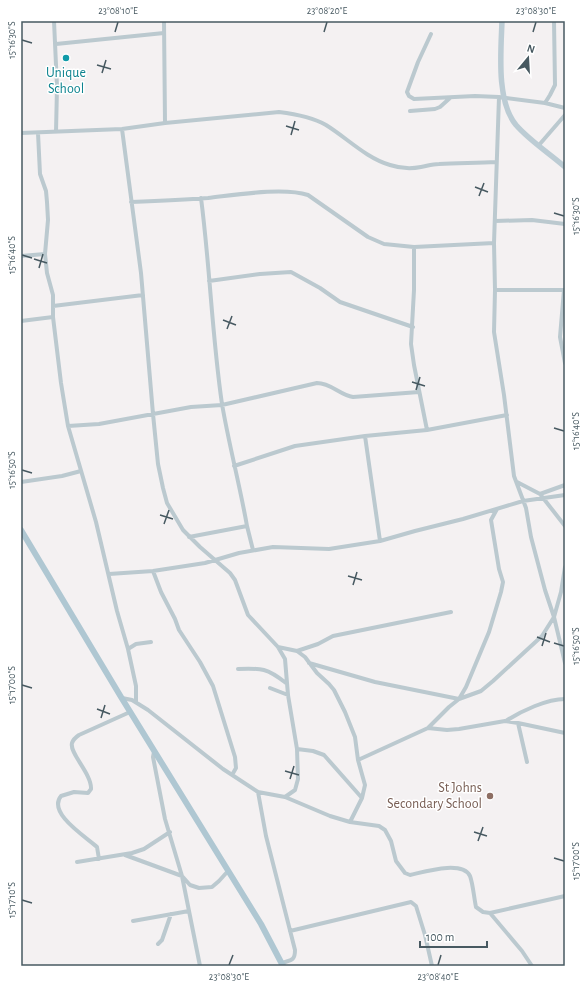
<svg xmlns="http://www.w3.org/2000/svg" width="586" height="987" font-family="'Alegreya Sans',sans-serif">
<style>
.lines{fill:none;stroke-linecap:round;stroke-linejoin:round}
.street{stroke:#bbc9cf;stroke-width:4}
.secondary{stroke:#bcccd4;stroke-width:5.5}
.primary{stroke:#afc7d2;stroke-width:6}
.ticks{fill:none;stroke:#475961;stroke-width:1.5}
.culture-dot{fill:#0f9aa8;stroke:#fff;stroke-width:1.5}
.education-dot{fill:#8d6e63;stroke:#fff;stroke-width:1.5}
.labels{text-anchor:middle;dominant-baseline:central;stroke-width:3;stroke-linejoin:round;paint-order:stroke}
.culture-label{font-size:14px;fill:#0d838f;stroke:#fff}
.education-label{font-size:14px;fill:#785e54;stroke:#fff;text-anchor:end}
.neatline{fill:none;stroke:#475961;stroke-width:1.5}
.ticks-label{font-size:10px;text-anchor:middle;fill:#475961}
</style>
<rect width="100%" height="100%" fill="#f4f1f2"/>
<g class="lines">
<path class="street" d="M54,21L57,87L56,132
M164,21L165,123
M431,34L418,62L407,92L409,96L414,99L475,96L499,97
M56,44L164,33
M545,103L550,95L555,85L554,21
M565,108L545,103L499,97L494,243L495,290L494,332L504,395L514,476L526,508L531,537L545,590L554,617L565,663
M410,111L435,109L440,107L450,98
M122,129L141,273L153,414L158,464L163,488L167,503L183,530L200,547L230,573L235,580L248,615L278,647L285,659L288,695L297,749L298,779L295,790L285,797
M21,133L122,129L165,123L279,112C295,114 312,117 326,125C347,138 366,158 390,165C399,168 411,169 421,167C427,166 432,164 439,164C458,163 477,163 496,162
M38,133L40,174L46,191L47,202L48,220L45,254L47,273L53,295V317L61,383L68,426L96,522L117,611L128,649L136,686V702
M539,145L565,115
M131,202C157,201 182,200 208,198C235,195 283,187 308,195L368,237L384,244L414,247L494,243
M495,221L532,220L565,224
M414,247V290L411,344L414,365L427,430
M21,256L45,254
M209,281L260,274L291,272L320,288L340,302L413,327
M495,290H565
M564,290L560,337L565,363
M53,306L143,295
M21,321L53,317
M68,426L99,424L191,407L222,405L317,383C331,383 340,395 353,397L419,392
M365,436L380,541
M234,466L295,446L365,436L427,430L507,415
M21,482L62,476L81,471
M517,482L540,494L565,526
M540,494L565,485
M247,526L253,550
M189,537L247,526C240,486 229,445 222,404C212,336 210,267 201,198
M153,571L161,592L175,619L179,630L200,662L213,686L235,757L236,768L232,775
M109,574L153,571L205,563L239,553L273,547L329,549L380,541L415,531L463,519L523,501L565,495
M278,647L297,651L305,657L317,673L329,684L334,690L345,712L355,737L358,760L365,785L362,798L350,822
M128,649L136,644L151,642
M297,651L318,644L333,636L451,612
M309,663L375,682L459,699L481,691L493,681L542,636L554,617L561,592L565,567
M238,669C262,668 267,668 286,683
M270,688L288,695
M122,698L132,700L148,710L223,769L258,792L285,797L330,816L350,822L379,826L385,830L391,841L396,861L405,873L410,875C424,872 462,860 470,876C473,884 474,898 476,907L483,912L490,913L565,896
M506,721C521,711 547,699 565,699
M518,723L527,762
M428,728L447,730L459,729L505,721L518,723L565,733
M297,749L313,751L324,755L362,798
M154,752L153,757L165,819L182,876L200,966
M358,760L428,728L449,707L459,699L466,687L489,632L501,592L503,582L499,569L491,520L497,509
M258,792L266,836L295,950C295,961 291,960 282,963
M125,855L182,876L190,885L199,888L212,887L219,881L228,871
M99,859L97,847C86,837 47,813 61,796L74,792L88,793L91,789C92,774 69,753 72,743C73,740 76,737 79,735L130,712
M77,862L132,853L144,849L170,832
M490,913L522,951L532,966
M133,921L189,911
M290,931L411,902L416,906L425,935L432,966
M158,944L162,940L171,914"/>
<path class="secondary" d="M502,21C501,51 496,101 516,125C530,141 549,153 565,167"/>
<path class="primary" d="M21,530L121,697L261,924L283,966"/>
</g>
<path class="ticks" d="M115,32L118,22M324,32L327,22M533,32L536,22M22,40L32,43M97,65L111,69M102,73L106,60M286,126L299,130M291,135L295,121M475,187L488,192M479,196L484,183M554,213L564,216M22,255L32,258M34,259L47,263M39,268L43,254M223,320L236,325M227,329L232,316M412,382L425,386M416,390L420,377M554,428L564,431M22,470L32,473M160,515L173,519M164,524L169,510M348,576L362,580M353,585L357,572M537,637L550,642M554,643L564,646M542,646L546,633M22,685L32,688M97,709L110,714M101,718L105,705M285,771L299,775M290,779L294,766M474,832L487,836M478,841L483,827M554,858L564,861M22,900L32,903M229,965L233,955M438,965L441,955"/>
<circle class="culture-dot" cx="66" cy="58" r="4"/>
<circle class="education-dot" cx="490" cy="796" r="4"/>
<g class="labels">
<g class="culture-label">
<text x="66" y="73">Unique<tspan x="66" dy="16">School</tspan></text>
</g>
<g class="education-label">
<text x="482" y="788">St Johns<tspan x="482" dy="16">Secondary School</tspan></text>
</g>
</g>
<rect width="586" height="987" fill="none" stroke="#ffffff" stroke-width="44"/>
<g transform="translate(528 58) rotate(18)" stroke="#ffffff" stroke-width="3" paint-order="stroke">
<path d="M0-3L7 15L0 10L-7 15Z" fill="#475961"/>
<text y="-6" font-size="11" font-weight="bold" text-anchor="middle" fill="#475961">N</text>
</g>
<path d="M420 941v6h67v-6" fill="none" stroke="#475961" stroke-width="2"/>
<text x="426" y="941" font-size="12" fill="#475961" stroke="#ffffff" stroke-width="3" paint-order="stroke">100 m</text>
<rect x="22" y="22" width="542" height="943" class="neatline"/>
<g class="ticks-label">
<text x="118" y="14">23°08'10"E</text>
<text x="327" y="14">23°08'20"E</text>
<text x="536" y="14">23°08'30"E</text>
<text transform="translate(11 40) rotate(-90)" y="4">15°16'30"S</text>
<text transform="translate(575 216) rotate(-90)" y="4">15°16'30"S</text>
<text transform="translate(11 255) rotate(-90)" y="4">15°16'40"S</text>
<text transform="translate(575 431) rotate(-90)" y="4">15°16'40"S</text>
<text transform="translate(11 470) rotate(-90)" y="4">15°16'50"S</text>
<text transform="translate(575 646) rotate(-90)" y="4">15°16'50"S</text>
<text transform="translate(11 685) rotate(-90)" y="4">15°17'00"S</text>
<text transform="translate(575 861) rotate(-90)" y="4">15°17'00"S</text>
<text transform="translate(11 900) rotate(-90)" y="4">15°17'10"S</text>
<text x="229" y="980">23°08'30"E</text>
<text x="438" y="980">23°08'40"E</text>
</g>
</svg>
